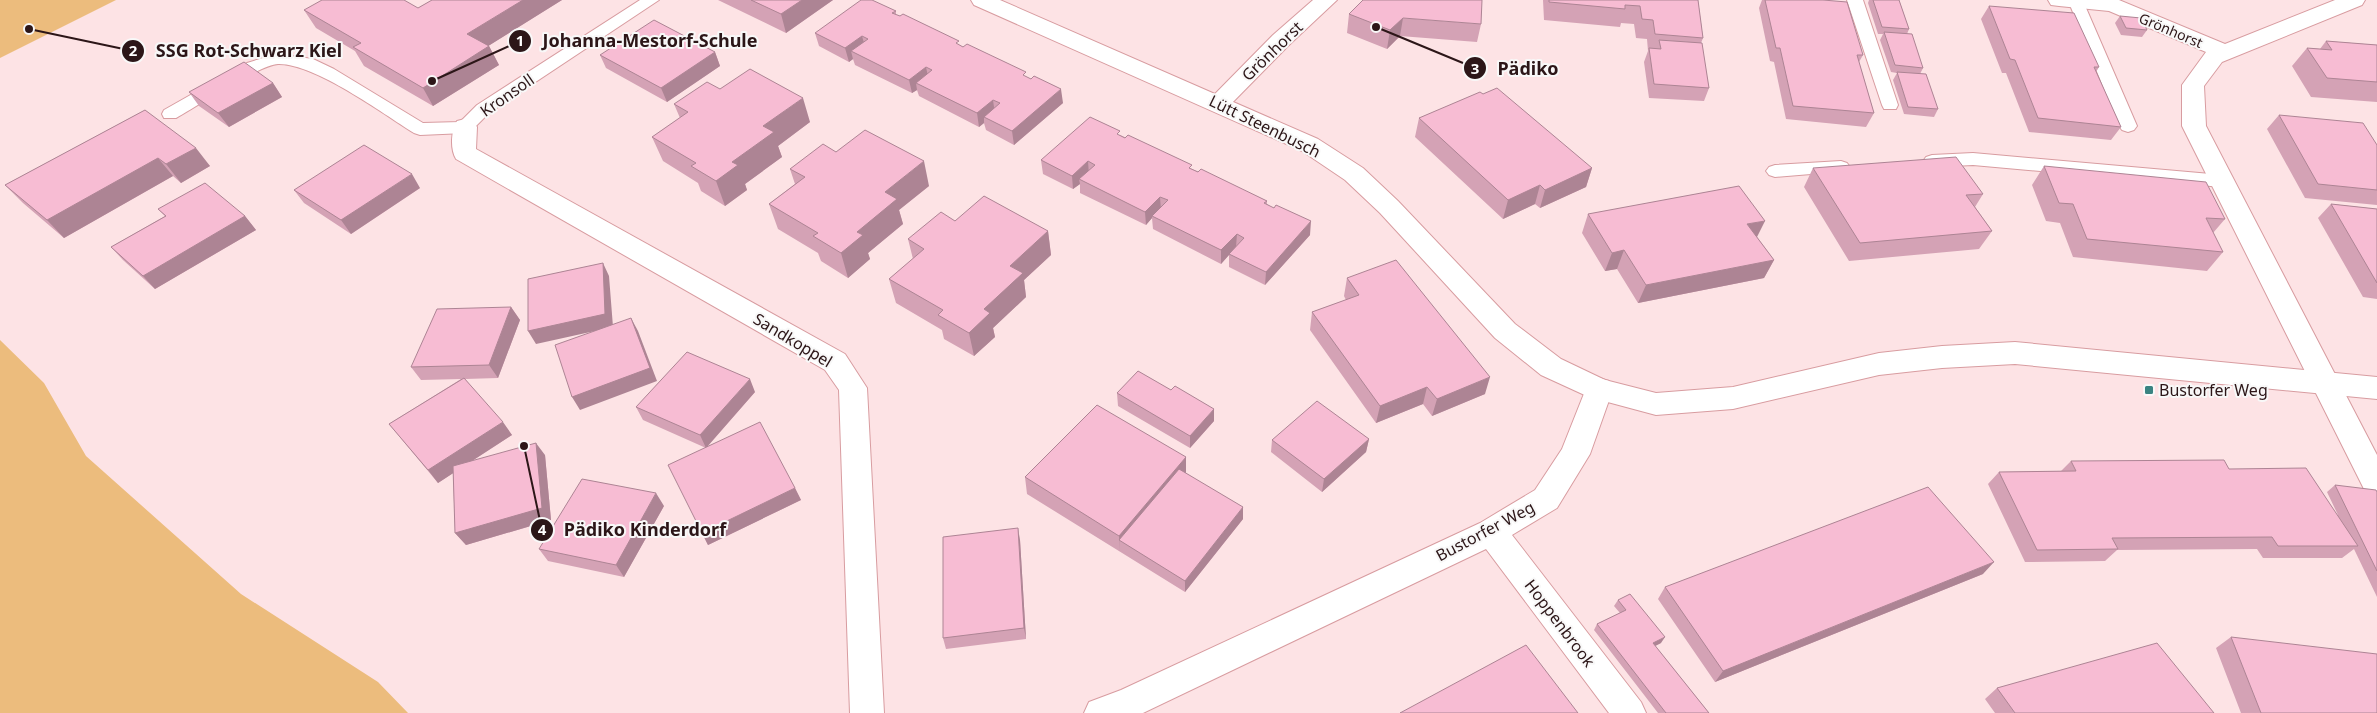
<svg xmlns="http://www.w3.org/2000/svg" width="2377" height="713" font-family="'Noto Sans',sans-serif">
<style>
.green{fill:#ecbc7d}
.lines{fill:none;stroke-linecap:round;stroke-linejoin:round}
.service-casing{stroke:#d89ca0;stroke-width:2}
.minor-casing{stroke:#d89ca0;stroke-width:2}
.tertiary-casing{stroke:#d89ca0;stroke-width:2}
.service{fill:#fff;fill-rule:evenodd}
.minor{fill:#fff;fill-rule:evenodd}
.tertiary{fill:#fff;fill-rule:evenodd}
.wall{fill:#d4a2b5}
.shaded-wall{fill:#ad8494}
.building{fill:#f7bcd3;stroke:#ad8494}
.poi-dot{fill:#3a8381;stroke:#f8f8f8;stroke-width:2}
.labels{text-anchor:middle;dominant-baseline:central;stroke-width:4;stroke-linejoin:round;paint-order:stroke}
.far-street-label{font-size:14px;fill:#2c1618;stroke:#f8f8f8}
.street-label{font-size:16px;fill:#2c1618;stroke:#f8f8f8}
.poi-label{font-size:16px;fill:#2c1618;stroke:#f8f8f8;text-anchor:start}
.leader{fill:none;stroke:#2c1618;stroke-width:2}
.callout-dot{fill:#2c1618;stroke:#f8f8f8;stroke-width:2}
.mark-label{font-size:15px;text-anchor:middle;font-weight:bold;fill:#fff}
.callout-label{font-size:18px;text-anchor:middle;font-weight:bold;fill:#2c1618;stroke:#f8f8f8;stroke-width:4;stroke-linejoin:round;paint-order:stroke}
</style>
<rect width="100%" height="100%" fill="#fde3e5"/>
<path class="green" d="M0,0H116L0,58Z
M0,340L44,383L86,456L241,594L378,682L408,713H0Z"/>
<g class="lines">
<g class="service-casing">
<path id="service" d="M640,0H659L489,113L471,131L465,133L420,135L414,133C382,113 314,63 278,64C259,65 196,107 176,118H164L162,114L164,110L247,63L276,54L313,59L334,69L423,123L460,122L477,105Z
M1847,0H1863L1898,105L1896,109H1884L1882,105Z
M2068,0L2083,1L2137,126L2134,130L2128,132L2122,130L2119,126Z
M1973,153L2222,175L2228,177L2231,181L2228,185L2222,187L1973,165L1932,167L1926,165L1923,161L1926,157L1932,155Z
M1841,161L1847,163L1850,167L1847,171L1775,177L1769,175L1766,171L1769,167L1775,165Z"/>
</g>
<g class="minor-casing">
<path id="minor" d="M1313,0H1337L1289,45L1227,108L1219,111L1211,108L1207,103L1211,98L1273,35Z
M2048,0H2119L2225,44L2335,0H2365L2362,5L2222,62L2204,86L2206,126L2377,455V496L2366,493L2182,126V85L2206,52L2109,11L2059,6L2051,5Z
M465,119L473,121L477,127L476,149L845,354L867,388L884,713H850L839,390L825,370L456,159C450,149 451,131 457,121Z
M1599,378L1609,381L1613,389L1590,454L1557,508L1512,535L1641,702L1646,713H1609L1486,549L1143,713H1084L1089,702L1121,690L1480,523L1535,490L1562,449L1589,381Z"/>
</g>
<g class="tertiary-casing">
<path id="tertiary" d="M971,0H1000L1318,139L1363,168L1398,201L1515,324L1561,359L1605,380L1656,393L1733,387L1879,353L1942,346L2015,342L2377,377V399L2015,364L1942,368L1879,375L1733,409L1656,415L1589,397L1541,375L1495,338L1380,213L1345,180L1302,151L974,5Z"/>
</g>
<use href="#service" class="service"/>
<use href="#minor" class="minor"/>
<use href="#tertiary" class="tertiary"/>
</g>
<path class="wall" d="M432,0H562L488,46H489L499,65L433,106L364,66L355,51L316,28L304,10L418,8Z
M718,0H833L786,33Z
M1543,0H1698L1703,38L1701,43L1709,88L1704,101L1649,98L1644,62L1648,51L1647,39L1636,38L1634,24L1621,23L1620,27L1544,20Z
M1762,0H1823L1863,55L1859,62L1874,113L1866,127L1786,119L1774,62L1770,61L1759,8Z
M1869,0H1899L1909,29L1907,34L1923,68L1920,74L1938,109L1934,117L1904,114L1893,80L1897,73L1891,72L1880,40L1883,34H1878L1868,3Z
M1989,6L2099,67L2096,72L2121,127L2111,140L2029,132L2006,73H2002L1981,19Z
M896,11V15L1026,77L1063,103L1014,145L986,130L984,123L979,127L919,96L917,90L912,93L855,65L853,59L849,62L819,46L815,33Z
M1349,14L1481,24L1477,42L1400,36L1387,49L1347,33Z
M2120,16L2147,30L2142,37L2121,35L2115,23Z
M2326,41L2377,45V102L2311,97L2292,66L2307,48L2320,49Z
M715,52L720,66L667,102L606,68L600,55Z
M273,83L282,97L229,127L199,106L189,92Z
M720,89L810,122L778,146L782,157L745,184L747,190L725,206L701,191L698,183L663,161L652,137L680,118L674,104Z
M1483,94L1592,168L1586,187L1540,208L1535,204L1503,219L1415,137L1419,118Z
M145,110L210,166L181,183L173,176L64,238L23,203L5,185Z
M2279,115L2377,145V205L2305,198L2267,129Z
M1120,135L1192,169L1267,201V204L1310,235L1265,285L1229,267V255L1221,264L1153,229L1152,218L1146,225L1080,193V184L1073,189L1043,174L1041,160Z
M836,152L929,186L899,210L903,224L868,253L870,259L848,278L821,261L818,253L778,229L769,204L795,184L790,169Z
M2044,166L2225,219L2213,233L2223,252L2207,271L2073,257L2060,223L2046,221L2032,185Z
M1813,168L1983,194L1975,207L1992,231L1979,249L1849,261L1804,187Z
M420,188L351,234L304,203L294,190Z
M2331,204L2377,209V299L2363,297L2318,218Z
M158,209L245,216L256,230L155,289L123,260L111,247L165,216Z
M1588,214L1757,237L1774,260L1764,278L1638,303L1617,269L1605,271L1582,233Z
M955,221L1048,231L1051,255L1024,280L1026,297L993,328L995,337L974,356L944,339L942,330L896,303L889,279L913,259L908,239Z
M1347,278L1485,394L1432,416L1423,404L1376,423L1310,330L1312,312L1346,300L1344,296Z
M511,307L520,320L498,378L465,379L512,435L472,461L545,455L551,520L466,545L455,533L453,473L438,483L389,424L461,379L421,380L411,367Z
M755,392L707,447L795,488L801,500L708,545L702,533L706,448L643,420L636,407Z
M1117,393L1214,421L1190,448L1118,406Z
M1369,439L1366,452L1322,492L1271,452L1272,440Z
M1186,457V473L1243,519L1185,592L1027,494L1025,477Z
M2071,461L2229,469L2338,515L2327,492L2335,485L2377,492V597L2354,549L2342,558H2263L2257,549L2117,550L2105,561L2025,562L1988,484L1999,472L2061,471Z
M664,506L624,577L548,561L539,549Z
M1020,540L1026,639L946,649L943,638Z
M1983,574L1715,682L1658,599L1665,587Z
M1618,600L1661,643L1655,646L1709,713H1658L1594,630L1597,624L1620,613L1614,606Z
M2231,637L2377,713H2241L2216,648Z
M1997,688L2214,713H1995L1985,699Z"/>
<path class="shaded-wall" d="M523,0H562L477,53L467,34Z
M802,0H833L786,33L781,14Z
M1403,18L1400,36L1387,49L1390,30Z
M862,36L866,50L851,51L853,59L849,62L845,48Z
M489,46L499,65L433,106L423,88Z
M715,52L720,66L667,102L661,88Z
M926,67L929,81L916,83L917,90L912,93L909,80Z
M273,83L282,97L229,127L218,113Z
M1061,89L1063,103L1014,145L1012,131Z
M803,98L810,122L778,146L782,157L745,184L747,190L725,206L716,181L763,126Z
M993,100L995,114L984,117V123L979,127L977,113Z
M196,148L210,166L181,183L166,164Z
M158,158L173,176L64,238L47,220Z
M924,161L929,186L899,210L903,224L868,253L870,259L848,278L841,253L885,192Z
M1088,161L1089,175L1079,179L1080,184L1073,189L1072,176Z
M1592,168L1586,187L1540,208L1545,190Z
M412,174L420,188L351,234L341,220Z
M1540,185L1535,204L1503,219L1508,200Z
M1160,197L1161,210L1152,216V218L1146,225L1145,212Z
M245,216L256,230L155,289L143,276Z
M1311,221L1310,235L1265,285L1266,272Z
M1765,221L1756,239L1747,224Z
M1048,231L1051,255L1024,280L1026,297L993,328L995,337L974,356L969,333L1010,266Z
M1237,234L1236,247L1221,264V250Z
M1624,250L1617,269L1605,271L1612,253Z
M1774,260L1764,278L1638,303L1646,285Z
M603,263L609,276L613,327L536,344L528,331Z
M511,307L520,320L498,378L489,365Z
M631,318L638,331L657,381L580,410L572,397Z
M1490,377L1485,394L1432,416L1437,399Z
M750,379L755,392L706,448L700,435Z
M1427,387L1423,404L1376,423L1380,406Z
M1214,409V421L1190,448V436Z
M503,422L512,435L438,483L428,470Z
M1369,439L1366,452L1322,492L1324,479Z
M536,443L545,455L551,520L466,545L455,533Z
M1186,457V473L1119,540L1120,552L1119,536Z
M795,488L801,500L708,545L702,533Z
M656,493L664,506L624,577L616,565Z
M1243,507V519L1185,592V581Z
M1018,528L1020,540L1026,639L1024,628Z
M1994,562L1983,574L1715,682L1723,671Z
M1665,637L1661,643L1649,649L1653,643Z"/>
<path class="building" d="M322,0H404L418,8L432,0H523L467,34L489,46L423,88L353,47L361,43L304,10Z
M751,0H802L781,14Z
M861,0H872L896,11L892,13L900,16L903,14L959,41L956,43L963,47L967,44L1026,72L1023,75L1031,79L1034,76L1061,89L1012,131L984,117L1000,103L993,100L977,113L916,83L932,70L926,67L909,80L851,51L868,39L862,36L845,48L815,33Z
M1363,0H1482L1481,24L1403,18L1390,30L1349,14Z
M1549,0H1698L1703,38L1655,34L1653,20L1642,19L1640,6L1625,5V9L1549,2Z
M1765,0H1823L1847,2L1863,55H1857L1874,113L1793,106L1780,48H1776Z
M1873,0H1899L1909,29L1882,27Z
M1989,6L2074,13L2099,67H2094L2121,127L2038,118L2015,60L2010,59Z
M2120,16L2141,18L2147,30L2126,28Z
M654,20L715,52L661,88L600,55Z
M1884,32L1912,34L1923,68L1895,65Z
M1659,40L1702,43L1709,88L1654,84L1649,48L1661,49Z
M2326,41L2377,45V82L2327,78L2307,48L2332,50Z
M244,62L273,83L218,113L189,92Z
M750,69L803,98L763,126L774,132L732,162L738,165L716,181L691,166L696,163L652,137L688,112L674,104L707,82L720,89Z
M1897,72L1926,74L1938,109L1908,107Z
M1497,88L1592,168L1545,190L1540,185L1508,200L1419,118L1480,92L1483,94Z
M145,110L196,148L166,164L158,158L47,220L5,185Z
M2279,115L2363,123L2377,145V190L2318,184Z
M1090,117L1120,131L1117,134L1125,138L1128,135L1192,165L1189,168L1198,172L1201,169L1267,201L1264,203L1274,208L1276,205L1311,221L1266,272L1229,254L1244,238L1237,234L1221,250L1152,216L1168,200L1160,197L1145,212L1079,179L1095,165L1088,161L1072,176L1041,160Z
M865,130L924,161L885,192L897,199L857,232L863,235L841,253L813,236L818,233L769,204L805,177L790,169L823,144L836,152Z
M364,145L412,174L341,220L294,190Z
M1956,157L1983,194L1966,195L1992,231L1860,243L1813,168Z
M2044,166L2206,182L2225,219L2206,218L2223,252L2087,239L2073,204L2059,203Z
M205,183L245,216L143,276L111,247L166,216L158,209Z
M1739,186L1765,221L1747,224L1774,260L1646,285L1624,250L1612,253L1588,214Z
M984,196L1048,231L1010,266L1023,273L984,309L990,313L969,333L938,315L943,310L889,279L924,249L908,239L941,212L955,221Z
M2331,204L2377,209V283Z
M1396,260L1490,377L1437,399L1427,387L1380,406L1312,312L1359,295L1347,278Z
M603,263L605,314L528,331V279Z
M511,307L489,365L411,367L437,309Z
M631,318L650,368L572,397L555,345Z
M687,352L750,379L700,435L636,407Z
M1138,371L1171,390L1175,386L1214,409L1190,436L1117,393Z
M464,378L503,422L428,470L389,424Z
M1317,401L1369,439L1324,479L1272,440Z
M1097,405L1186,457L1119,536L1025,477Z
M760,422L795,488L702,533L668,465Z
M536,443L542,508L455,533L453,466Z
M2224,460L2229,469L2306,468L2358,546H2278L2272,537L2112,538L2118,549L2037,550L1999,472L2076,471L2071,461Z
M1179,469L1243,507L1185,581L1119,540Z
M582,479L656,493L616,565L539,549Z
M2335,485L2376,490L2377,492V571Z
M1928,487L1994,562L1723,671L1665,587Z
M1018,528L1024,628L943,638V537Z
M1630,594L1665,637L1653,643L1709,713H1666L1597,624L1626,610L1618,600Z
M2231,637L2377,654V713H2261Z
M2157,643L2214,713H2015L1997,688Z
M1526,645L1578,713H1400Z"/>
<rect class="poi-dot" x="2144" y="385" width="10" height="10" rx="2.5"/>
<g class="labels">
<g class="far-street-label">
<text transform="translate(2171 30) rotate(23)">Grönhorst</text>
</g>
<g class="street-label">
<text transform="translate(1272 51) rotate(-44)">Grönhorst</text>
<text transform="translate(507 95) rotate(-35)">Kronsoll</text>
<text transform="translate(1265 126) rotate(26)">Lütt Steenbusch</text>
<text transform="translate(793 340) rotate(31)">Sandkoppel</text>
<text transform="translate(1485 531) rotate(-28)">Bustorfer Weg</text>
<text transform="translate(1560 623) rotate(53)">Hoppenbrook</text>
</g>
<g class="poi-label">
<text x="2159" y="390">Bustorfer Weg</text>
</g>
</g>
<path class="leader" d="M432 81L520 41M29 29L133 51M1376 27L1475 68M524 446L542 530"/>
<g class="callout-dot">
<circle cx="432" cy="81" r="5"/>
<circle cx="29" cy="29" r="5"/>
<circle cx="1376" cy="27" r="5"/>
<circle cx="524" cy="446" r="5"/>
<circle cx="520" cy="41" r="12"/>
<circle cx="133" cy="51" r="12"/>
<circle cx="1475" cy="68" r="12"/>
<circle cx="542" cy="530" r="12"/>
</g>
<g class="mark-label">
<text x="520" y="46">1</text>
<text x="133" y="56">2</text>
<text x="1475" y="74">3</text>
<text x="542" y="535">4</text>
</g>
<g class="callout-label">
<text x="650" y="47">Johanna-Mestorf-Schule</text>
<text x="249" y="57">SSG Rot-Schwarz Kiel</text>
<text x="1528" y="75">Pädiko</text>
<text x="645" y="536">Pädiko Kinderdorf</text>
</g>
</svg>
